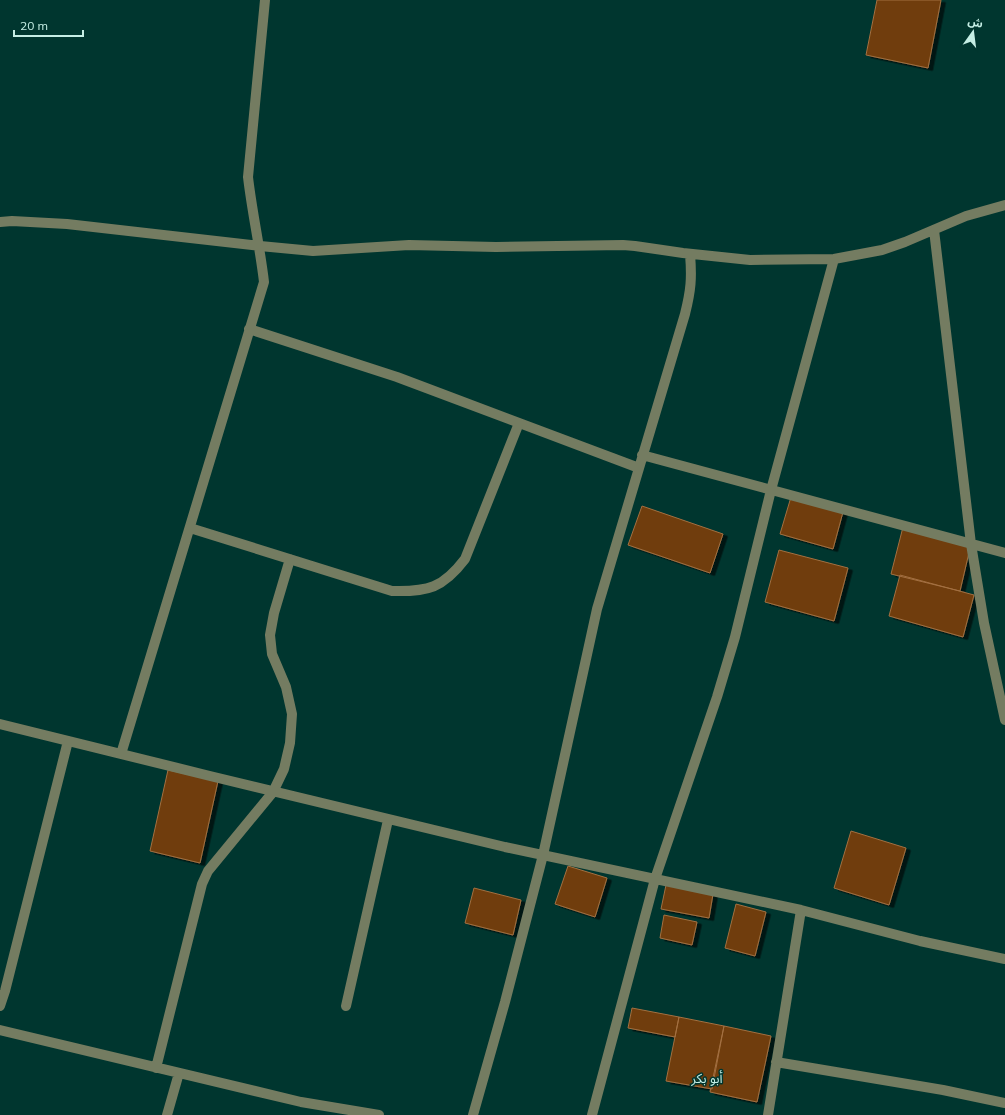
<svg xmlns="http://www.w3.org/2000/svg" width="1005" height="1115" font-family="Mulish,'Noto Sans Arabic',sans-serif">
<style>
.building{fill:#6f3e09;stroke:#a36f42;filter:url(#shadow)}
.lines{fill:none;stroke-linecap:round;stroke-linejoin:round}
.minor{stroke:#747c61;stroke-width:10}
.labels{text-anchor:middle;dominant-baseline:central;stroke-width:3;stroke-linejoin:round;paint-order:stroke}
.quarter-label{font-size:13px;fill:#c5eee5;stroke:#00362f}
</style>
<defs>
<filter id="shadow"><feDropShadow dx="4.5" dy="2.5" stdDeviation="0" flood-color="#0009"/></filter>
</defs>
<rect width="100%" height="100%" fill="#00362f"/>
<path class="building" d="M877,0H941L928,68L866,55Z
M791,497L843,512L833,549L780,534Z
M642,506L723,534L710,573L628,545Z
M903,527L971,544L960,591L891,574Z
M779,550L848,568L834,621L765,602Z
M900,575L974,595L963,637L889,616Z
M168,770L218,781L200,863L150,851Z
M851,831L906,848L889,905L834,888Z
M568,866L607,878L595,917L555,904Z
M666,885L713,894L709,918L661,909Z
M474,888L521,900L513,935L465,923Z
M736,904L766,912L755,956L725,948Z
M664,915L697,922L692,945L660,938Z
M632,1008L679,1017L675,1037L628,1028Z
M679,1017L724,1026L712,1089L666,1081Z
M724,1026L771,1036L757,1102L710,1092Z"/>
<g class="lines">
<path class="minor" d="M0,222L12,221L67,224L260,246L313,251L409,245L496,247L623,245L635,246L683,253L750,260L834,259L882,250L905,242L966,216L1005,205
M934,230L971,544L984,623L1005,720
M249,329L397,377L639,468
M642,455L1005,553
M190,528L392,591C428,592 443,588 465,559L519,423
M0,724L210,776L505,847L801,910L920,941L1005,959
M121,754L264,282C260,247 252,212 248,177L265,0
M0,1006L5,991L68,741
M346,1006L388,820
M0,1030L301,1102L379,1115
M776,1062L943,1090L1005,1103
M156,1068L202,884L208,871L273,792L284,769L290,743L292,714L286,687L272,654L270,635L274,613L290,559
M167,1115L179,1073
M473,1115L505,1002L543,855L597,609L685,314C691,290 692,278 690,254
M592,1115L655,879L717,697L735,637L771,490L834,259
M768,1115L801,910"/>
</g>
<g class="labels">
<g class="quarter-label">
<text x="707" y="1078">أبو بكر</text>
</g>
</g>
<g transform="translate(973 32) rotate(14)" stroke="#00362f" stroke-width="3" paint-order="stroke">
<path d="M0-3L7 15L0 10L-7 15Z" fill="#c5eee5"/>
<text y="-6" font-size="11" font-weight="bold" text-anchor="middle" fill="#c5eee5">ش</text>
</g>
<path d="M14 30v6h69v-6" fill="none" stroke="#c5eee5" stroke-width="2"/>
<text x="20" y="30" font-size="12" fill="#c5eee5" stroke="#00362f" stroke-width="3" paint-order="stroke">20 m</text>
</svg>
